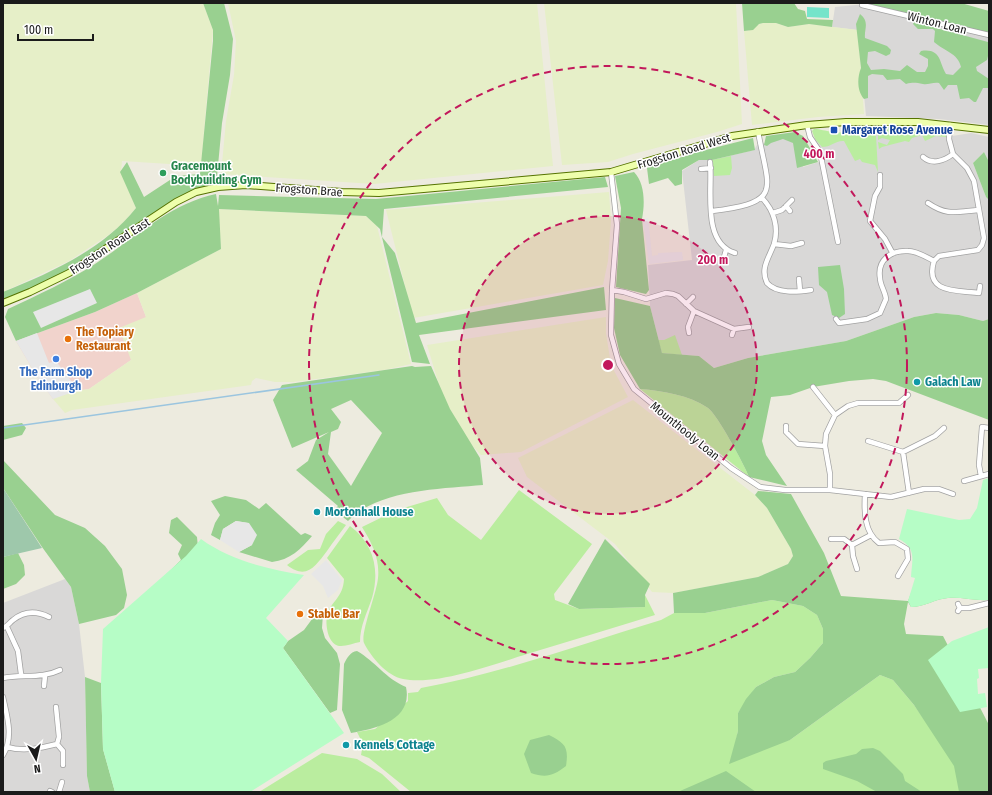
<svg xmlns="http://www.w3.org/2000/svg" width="992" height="795" font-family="'Fira Sans Condensed',sans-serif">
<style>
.residential{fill:#d9d8d7}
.commercial{fill:#f1d3cc}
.farmland{fill:#e6efc8}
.grass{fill:#baed9f}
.forest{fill:#99d090;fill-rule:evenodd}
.cemetery{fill:#9ec8ab}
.park{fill:#b6fdc6}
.pitch{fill:#75e4ca}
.parking{fill:#e7e7e7}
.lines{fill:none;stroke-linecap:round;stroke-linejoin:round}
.stream{stroke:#9bc5df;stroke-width:1.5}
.minor-casing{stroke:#a2a2a2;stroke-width:6}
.secondary-casing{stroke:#557300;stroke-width:8}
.minor{stroke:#fff;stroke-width:4.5}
.secondary{stroke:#eefeac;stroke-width:6}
.ring{fill:none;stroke:#c2185b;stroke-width:2;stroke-dasharray:7 5}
.transit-dot{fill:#1a4fb4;stroke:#fff;stroke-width:1.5}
.leisure-dot{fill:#2e9e5b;stroke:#fff;stroke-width:1.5}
.food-dot{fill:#e8710a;stroke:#fff;stroke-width:1.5}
.shop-dot{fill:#3f7fe0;stroke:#fff;stroke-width:1.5}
.culture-dot{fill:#0f9aa8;stroke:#fff;stroke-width:1.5}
.labels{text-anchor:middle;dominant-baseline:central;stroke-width:3;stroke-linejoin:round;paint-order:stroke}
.street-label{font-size:12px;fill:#1b1b1b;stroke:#fff}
.transit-label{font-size:12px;font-weight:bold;fill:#164399;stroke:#fff;text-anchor:start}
.leisure-label{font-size:12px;font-weight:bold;fill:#27864d;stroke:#fff;text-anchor:start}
.food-label{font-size:12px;font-weight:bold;fill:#c56008;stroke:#fff;text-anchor:start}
.shop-label{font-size:12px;font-weight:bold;fill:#366cbe;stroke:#fff}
.culture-label{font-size:12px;font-weight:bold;fill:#0d838f;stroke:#fff;text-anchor:start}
.centre{fill:#c2185b;stroke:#fff;stroke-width:2}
.ring-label{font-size:12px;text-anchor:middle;font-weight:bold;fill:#c2185b;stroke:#fff;stroke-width:3;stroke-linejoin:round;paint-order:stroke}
</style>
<rect width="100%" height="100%" fill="#edebdf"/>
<path class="residential" d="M866,4L989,33V125L939,119L866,116L858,30L832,27L835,7Z
M914,132L946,137L971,133L989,137V162L984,152L973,163L986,197L989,200V319L983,321L959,315L936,313L914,317L846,341L748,358L714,368L699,356L662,353L650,306L648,265L692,260L682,171L699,160H712L754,150L757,145L796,136L803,167L822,161L813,141L820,133H871L876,135Z
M65,579L71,587L79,624L85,677L87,776L90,792H3V603Z"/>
<path class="commercial" d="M137,293L146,317L131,360L89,389L69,392L53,399L39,380L16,341L95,312Z"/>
<path class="farmland" d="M3,3H203L213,30L201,166L122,161L121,172L136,208L121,225L107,236L69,261L3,292Z
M228,3H537L553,166L374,184L221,174L226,121L234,75L236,41Z
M544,3H736L742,124L717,132L633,154L608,162L562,165Z
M763,23H776L788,27L809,24L858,30L864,114L818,117L752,125L744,31H748L759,24Z
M609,192L611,221L608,261L603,285L413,318L386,210Z
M218,209L366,216L377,226L411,364L384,370L293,382H275L256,378L252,381L251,385L72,410L65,413L53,399L69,392L89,389L131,360L119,328L146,317L137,293L221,249Z
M606,317V333L611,365L628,397L521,452L481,455L466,439L443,398L427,345Z
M633,400L755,495L767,508L791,549L793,556L788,564L758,577L673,593L652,592L615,544L527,477L518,458Z"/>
<path class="grass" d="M879,127H884L876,135L878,172L875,165L862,162L860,159L855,161L844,141C836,140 831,147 822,147L815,139L812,131L814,129C821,129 825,131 832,132C847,134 864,130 879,127Z
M885,127L944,130L947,133L946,137L936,136L925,141L922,135L912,138L909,142L905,141L882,147L879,149L878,142L887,145L890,140L882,138L878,140V135Z
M731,156L732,168L730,175L714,176L712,160Z
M675,335L682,355L662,353L658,340H664Z
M640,389C663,391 689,395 708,408C717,414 745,466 749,477Z
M519,490L592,544L554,594L555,600L579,609L645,607V595L655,615C613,628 570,641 527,654C495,664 436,686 403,679C387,676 371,657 364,643C360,634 377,592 378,578C380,559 372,543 362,527L397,510L437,498L448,515L481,540Z
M338,521L346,525C340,533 333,542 327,551C316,565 307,581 287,565L308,550L320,549L326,534Z
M350,526C374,544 380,570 372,598C367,613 360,626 360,642C354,643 347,646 341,646C328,646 325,625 327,615C331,601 343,598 344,579L327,558Z
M772,600L803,606L817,615L823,629V643L810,658L795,672L774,677L756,687L738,713V731L735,746L790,740L880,675L893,680L914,705L975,792H411L369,758L361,755L363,744L357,732L375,729L408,701V693L418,692L421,688C503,673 582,644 661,620L674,613H705Z
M322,753L357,759L382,774L401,792H259Z"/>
<path class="forest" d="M203,3H224L233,39L230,75L222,123L216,187L196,192L69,273L3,303V292C50,273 104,249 136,208L120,172L127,162L144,197L176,176L200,174L213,41V30Z
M742,3H794L798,9L805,11L807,19L833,20L832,27L809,24L788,27L776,23H763L759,24L753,30L744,31Z
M864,3H961L989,11V33Z
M860,14C870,22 864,29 865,38L887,46L891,50L890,54L886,56L875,51L868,52L867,63L871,70L884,69L900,71L907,65L917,72H925L928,66V59L919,54L921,51C941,48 939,62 946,74L953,75L961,67C958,53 944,51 934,42L935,31L933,29H918L913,24L914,22L988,42L989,52L987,60L976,67L977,71L989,79V88H983L976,102H974L969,98L960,99L957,85H948L944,90L939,83C933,82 928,85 923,84C916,83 914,82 906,84L900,79L887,80L883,75L872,74L868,76V98L864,99C857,91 857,78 861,68L856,24Z
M795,132L803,136L818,162L797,168L793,143L783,139L771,143L767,146L764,145L766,136Z
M753,138L755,150L712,160H699L682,170V184L675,186L668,178L649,184L647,168L698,152Z
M984,152L989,162V200L986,197L973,163Z
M634,172C645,183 645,204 642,219L649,290L646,294L616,287L621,208L615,176Z
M605,177L608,187L384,209L382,237L395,253L416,323L604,287L606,310L419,335L430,364L412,362L380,229L366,216L219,209L221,249L137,293L95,312L16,341L5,317L8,309C38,295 68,281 95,264C133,239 171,203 216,194L218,206L219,195L376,199Z
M840,265L844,289L845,314L839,318L832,315L827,292L819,285L818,267Z
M615,298L650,306L662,353L699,356L714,368L748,358L846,341L914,317L936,313L959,315L983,321L989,319V420L886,381L873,379L849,381L813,387L790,395L771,397L762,441L766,455L787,486L749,477C745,466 717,414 708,408C689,395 663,391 640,389L620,355L614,328Z
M412,366L415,367L431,366L450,409L480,458L483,485C441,489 379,489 348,521L334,510L338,506L296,470L308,461L316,440L329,432L292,448L273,400L282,385ZM351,400L382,433L351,486L328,454L331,432L338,429L341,422L331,409Z
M22,423L26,428L22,435L3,440V426Z
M3,460L55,515L85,528L105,546L122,569L127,595L124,608L116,615L79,624L71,587L42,547L3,488Z
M758,491L791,494L824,553L841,596L908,601L915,583L989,600C975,601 962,597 948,598C935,599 924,607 911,607L908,602L904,624L906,634L943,636L989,725V792H959L954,766L914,705L893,680L880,675L790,740L729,764L738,731V713L746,699L756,687L774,677L795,672L810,658L823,643V629L817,615L803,606L772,600L705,613H674L673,593L758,577L788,564L793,556L791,549L767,508L755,495Z
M225,496L246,500L259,509L266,503L301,535L305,533L312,536C301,549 290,560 272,562L239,552L252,545L248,523L236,521L223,529L220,540L211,535L215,523L220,515L211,501Z
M177,517L197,537L199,559L137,603L181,560L178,554L182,545L169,533L171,520Z
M605,539L650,584L645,595V607L579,609L568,604Z
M18,553L24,565L25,575L16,584L3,589V557Z
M318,611L323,614L322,628L325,638L337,653L340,664L337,710L330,713L283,648L288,641L304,630Z
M357,651C376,662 385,678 406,687C413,720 376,729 351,733L342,710L344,664C347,658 350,652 357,651Z
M85,677L101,683L103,749L115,792H90L87,776Z
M549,735C565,743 569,747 566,766C553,776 546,778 531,773L524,754L530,740Z
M873,748L880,751L903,774L905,781L922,792H877L857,781L823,769V763L826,761L856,754L862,749Z
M726,771L756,792L680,791Z"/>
<path class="cemetery" d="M3,488L42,548L3,557Z"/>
<path class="park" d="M989,478V600C975,601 962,597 948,598C935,599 924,607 911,607L908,601L915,578L911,577C912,559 917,549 899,539L907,509L959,520L970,519L977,508L983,480Z
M201,539C231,561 268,569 304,575L266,618L288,641L283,648L344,733L250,792H115L103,749L101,683L103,629L186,556Z
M989,627V668L978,669L979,678L977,679L978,694L985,693L987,707L960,712L928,660L952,641Z"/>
<path class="pitch" d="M807,7L829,8V18L807,17Z"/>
<path class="parking" d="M648,218L652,256L658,255V253L682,252L683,260L649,264L643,219Z
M90,289L97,303L41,328L33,312Z
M37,333L49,363L56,361L72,382L76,391L53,399L39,380L16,341Z
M236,521L249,523L257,535L252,545L239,552L220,540L223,529Z
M326,560L342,580L338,590L328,598L323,586L311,574Z"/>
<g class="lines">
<path class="stream" d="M3,428L379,375"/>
<g class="minor-casing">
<path id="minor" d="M862,5L989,35
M807,125L810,137L820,152L838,242
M950,125L949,139L953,154L967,168L974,181L984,238L982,245L978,250L939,256L934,261C924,294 957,290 979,293L980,286
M923,157C932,165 944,161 953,154
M710,162C713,188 701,243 735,253
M701,169L711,168
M611,172L617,225L612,290L611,335L619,364L634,389L731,468L760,487L785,490H830L891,497L924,489H939L953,494
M880,175V187L875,196L870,221L885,239L892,252
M762,198C774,210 779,228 774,244C769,258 760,268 767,283C777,294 797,292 811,290
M928,203C947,216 956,212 978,210
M786,206L790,211
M712,211C785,202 768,190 758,131
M773,213L782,210L792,200
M774,244L791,246L802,243
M724,257L726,250
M799,279L800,291
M612,290L624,292L646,299L666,293L673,294L678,296L694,311L734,329L749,327
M686,304L693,297
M836,319L839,323L867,319L880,313L886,299C885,291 880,285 880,278C877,260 891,250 908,251C917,251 926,257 934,261
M689,333L688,327L694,311
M732,335L734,329
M813,387L835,415
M786,426V432L798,444L825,446
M868,441L903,452L935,436L944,428
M903,452L909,493
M981,476L979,465L982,427L989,428
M964,481L989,474
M830,490V474L825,446L826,434L835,415L848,406L858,403H899L908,395
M865,494C864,511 864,532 879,543L895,542L907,549L908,559L898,576
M831,539H844L852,545
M857,569L853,556L852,545L871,535
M958,604L960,608L958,611
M960,608H969L989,603
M7,627L18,651L21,674
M3,628C8,626 9,623 13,620C24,611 37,611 49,617
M3,678C22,674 42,679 60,670
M44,686L45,676
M3,697C7,716 14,737 3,755
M56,707L59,737L57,744L63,751V765
M7,747C24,752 41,748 57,744
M50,791L52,792
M59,792L62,782"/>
</g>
<g class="secondary-casing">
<path id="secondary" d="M3,303L30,292L69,273L176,202L196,192L218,187L246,185L342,192L379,193L611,172L732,136L807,125L846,122H918L989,130"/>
</g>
<use href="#minor" class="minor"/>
<use href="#secondary" class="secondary"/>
</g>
<circle cx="608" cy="365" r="149" fill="#c2185b" fill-opacity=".12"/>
<g class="ring">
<circle cx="608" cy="365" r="149"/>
<circle cx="608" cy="365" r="299"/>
</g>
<rect class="transit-dot" x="830" y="126" width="8" height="8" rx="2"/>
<circle class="leisure-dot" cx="163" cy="173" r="4"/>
<g class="food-dot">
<circle cx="68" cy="339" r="4"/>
<circle cx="300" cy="614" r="4"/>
</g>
<circle class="shop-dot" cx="56" cy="359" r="4"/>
<g class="culture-dot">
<circle cx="917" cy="382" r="4"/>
<circle cx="317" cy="512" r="4"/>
<circle cx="346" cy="745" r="4"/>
</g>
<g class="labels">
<g class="street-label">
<text transform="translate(937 23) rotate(14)">Winton Loan</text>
<text transform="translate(684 151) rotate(-17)">Frogston Road West</text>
<text transform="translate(309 190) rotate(4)">Frogston Brae</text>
<text transform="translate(110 246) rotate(-33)">Frogston Road East</text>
<text transform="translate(685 431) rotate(39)">Mounthooly Loan</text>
</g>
<g class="transit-label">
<text x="842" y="130">Margaret Rose Avenue</text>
</g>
<g class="leisure-label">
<text x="171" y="166">Gracemount<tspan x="171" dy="14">Bodybuilding Gym</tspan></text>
</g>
<g class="food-label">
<text x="76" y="332">The Topiary<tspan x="76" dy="14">Restaurant</tspan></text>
<text x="308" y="614">Stable Bar</text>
</g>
<g class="shop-label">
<text x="56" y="372">The Farm Shop<tspan x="56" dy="14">Edinburgh</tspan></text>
</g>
<g class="culture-label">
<text x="925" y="382">Galach Law</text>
<text x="325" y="512">Mortonhall House</text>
<text x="354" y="745">Kennels Cottage</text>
</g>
</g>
<circle cx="608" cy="365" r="6" class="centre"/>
<g class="ring-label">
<text x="819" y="158">400 m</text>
<text x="713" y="264">200 m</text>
</g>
<rect width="992" height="795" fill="none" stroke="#1b1b1b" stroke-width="8"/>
<g transform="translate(36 759) rotate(172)" stroke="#ffffff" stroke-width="3" paint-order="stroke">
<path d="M0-3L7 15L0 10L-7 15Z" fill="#1b1b1b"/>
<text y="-6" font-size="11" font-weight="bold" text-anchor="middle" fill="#1b1b1b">N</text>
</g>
<path d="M18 34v6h75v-6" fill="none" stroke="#1b1b1b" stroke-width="2"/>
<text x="24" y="34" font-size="12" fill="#1b1b1b" stroke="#ffffff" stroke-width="3" paint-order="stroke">100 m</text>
</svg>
